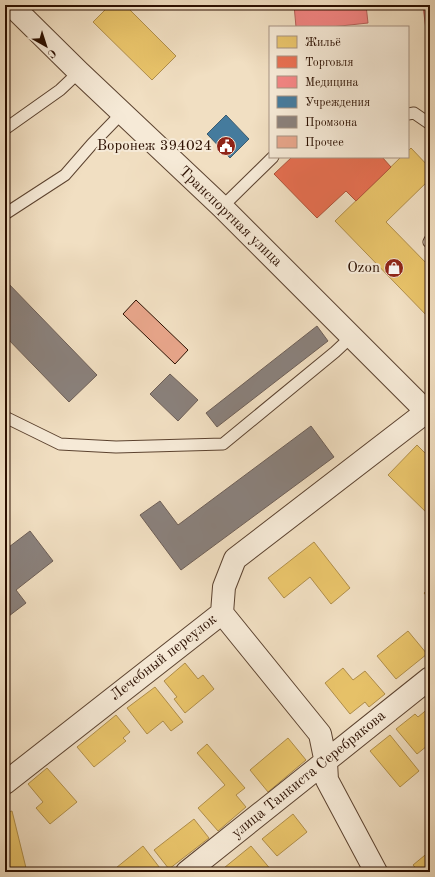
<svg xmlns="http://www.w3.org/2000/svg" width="435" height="877" font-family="'Old Standard TT',serif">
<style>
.homes{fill:#e9c46a;stroke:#b08e4a}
.shops{fill:#e76f51;stroke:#af5239}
.health{fill:#f28482;stroke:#b6615b}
.public{fill:#457b9d;stroke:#3d5b6e}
.industry{fill:#8a817c;stroke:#6e5f57}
.building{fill:#e7a58a;stroke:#2b0f00}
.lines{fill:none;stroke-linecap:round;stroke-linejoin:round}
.lane-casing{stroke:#5c4330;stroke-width:13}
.street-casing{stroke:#5c4330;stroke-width:24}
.lane{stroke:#f6ead7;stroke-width:11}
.street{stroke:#f6ead7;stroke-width:22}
.labels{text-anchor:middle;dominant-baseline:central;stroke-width:4;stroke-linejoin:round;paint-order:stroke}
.poi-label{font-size:15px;fill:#2b0f00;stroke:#f6ead7;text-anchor:end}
.street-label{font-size:15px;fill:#2b0f00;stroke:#f6ead7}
</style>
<rect width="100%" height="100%" fill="#f1dfc2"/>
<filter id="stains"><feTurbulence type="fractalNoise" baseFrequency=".005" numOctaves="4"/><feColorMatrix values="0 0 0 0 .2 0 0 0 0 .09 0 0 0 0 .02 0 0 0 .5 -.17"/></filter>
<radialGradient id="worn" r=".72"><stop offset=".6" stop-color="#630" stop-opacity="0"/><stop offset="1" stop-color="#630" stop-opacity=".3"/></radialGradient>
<path class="homes" d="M110,5H125L176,56L152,80L93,22Z
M411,148L430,168V179L386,222L430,267V319L335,221L401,157H408V151Z
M417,445L430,458V516L388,475Z
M314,542L350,588L331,604L310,577L284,598L268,578Z
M430,588V600L424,593Z
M408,631L427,654L396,679L377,656Z
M185,663L198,679L203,675L214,689L185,713L174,699L177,697L164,681Z
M343,668L353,680L365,671L385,694L369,707L365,702L350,714L325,683Z
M155,687L183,722L171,731L163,721L147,734L127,708Z
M430,707V750L427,746L417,754L396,729L415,714L418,717Z
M116,715L130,732L123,738L126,741L94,767L77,747Z
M390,735L419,771L400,787L370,751Z
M288,738L306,760L268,792L250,770Z
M207,744L245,788L236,795L246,807L218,831L198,808L225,785L197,753Z
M47,768L77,802L50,824L36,808L43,802L28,784Z
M12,811L27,872H5V813Z
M293,814L307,832L277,856L262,839Z
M194,819L209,838L169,869L154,850Z
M143,846L163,872H111Z
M251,846L272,871L271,872H219Z
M430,851V872H419L413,865Z"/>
<path class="shops" d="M292,157H382L391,167L356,201L346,191L317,218L274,174Z"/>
<path class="health" d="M294,5H366L368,23L331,27H296Z
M423,6H430V29L426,30Z"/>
<path class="public" d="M226,115L249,139L230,158L207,134Z"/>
<path class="industry" d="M5,280L97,375L69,402L5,336Z
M317,326L328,341L217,427L206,413Z
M170,374L198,400L178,421L150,394Z
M311,426L334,457L181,570L140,515L160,501L178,525Z
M30,531L53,561L16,590L26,603L5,619V550Z"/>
<path class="building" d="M136,300L188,350L175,364L123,314Z"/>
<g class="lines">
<g class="lane-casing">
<path id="lane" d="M408,114L414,113L430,124
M5,129L60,90L79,72
M222,207L273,157
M5,214L65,175L92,144L122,113
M430,240L429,242L430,243
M5,417L60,444L116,447L223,444L335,352L351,337"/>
</g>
<g class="street-casing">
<path id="street" d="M11,5L79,72L222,207L430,415
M222,613L320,734L326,763L327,780L376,872
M5,783L222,613L224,587L235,559L426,412
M187,872L430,678"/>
</g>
<use href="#lane" class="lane"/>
<use href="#street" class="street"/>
</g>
<defs>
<g id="civic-disc" transform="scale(1)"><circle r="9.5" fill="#8f2418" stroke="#f6ead7"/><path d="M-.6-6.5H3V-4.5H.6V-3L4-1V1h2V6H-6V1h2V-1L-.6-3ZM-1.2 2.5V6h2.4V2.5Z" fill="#fff"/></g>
<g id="shop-disc" transform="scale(1)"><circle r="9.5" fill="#8f2418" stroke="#f6ead7"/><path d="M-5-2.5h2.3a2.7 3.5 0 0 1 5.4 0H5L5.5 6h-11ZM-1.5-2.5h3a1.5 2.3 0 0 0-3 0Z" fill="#fff"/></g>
</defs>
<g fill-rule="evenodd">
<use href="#civic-disc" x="226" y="146"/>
<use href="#shop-disc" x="394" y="268"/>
</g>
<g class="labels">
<g class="poi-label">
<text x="212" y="146">Воронеж 394024</text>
<text x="380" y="268">Ozon</text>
</g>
<g class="street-label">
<text transform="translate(230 217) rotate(44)">Транспортная улица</text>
<text transform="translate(164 658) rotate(-38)">Лечебный переулок</text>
<text transform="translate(309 775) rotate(-39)">улица Танкиста Серебрякова</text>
</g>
</g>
<rect width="435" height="877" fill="none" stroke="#f1dfc2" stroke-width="20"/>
<rect x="6" y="6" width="423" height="865" fill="none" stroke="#2b0f00" stroke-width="2"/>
<rect x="10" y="10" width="415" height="857" fill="none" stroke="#2b0f00"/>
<rect x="269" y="26" width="140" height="132" fill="#f6ead7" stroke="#a59281"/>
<rect x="277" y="36" width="20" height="12" fill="#e9c46a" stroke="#a59281"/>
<text x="305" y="46" font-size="12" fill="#2b0f00">Жильё</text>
<rect x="277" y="56" width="20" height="12" fill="#e76f51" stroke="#a59281"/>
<text x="305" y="66" font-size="12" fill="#2b0f00">Торговля</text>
<rect x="277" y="76" width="20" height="12" fill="#f28482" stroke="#a59281"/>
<text x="305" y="86" font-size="12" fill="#2b0f00">Медицина</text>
<rect x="277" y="96" width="20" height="12" fill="#457b9d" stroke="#a59281"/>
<text x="305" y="106" font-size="12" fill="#2b0f00">Учреждения</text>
<rect x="277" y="116" width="20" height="12" fill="#8a817c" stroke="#a59281"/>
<text x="305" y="126" font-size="12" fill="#2b0f00">Промзона</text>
<rect x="277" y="136" width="20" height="12" fill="#e7a58a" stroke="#a59281"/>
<text x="305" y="146" font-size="12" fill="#2b0f00">Прочее</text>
<g transform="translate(46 46) rotate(141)" stroke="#f6ead7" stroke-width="3" paint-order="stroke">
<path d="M0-3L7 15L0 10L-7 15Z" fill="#2b0f00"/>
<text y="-6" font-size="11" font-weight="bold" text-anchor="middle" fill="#2b0f00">С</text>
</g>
<rect width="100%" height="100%" filter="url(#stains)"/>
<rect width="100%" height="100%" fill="url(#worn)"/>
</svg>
